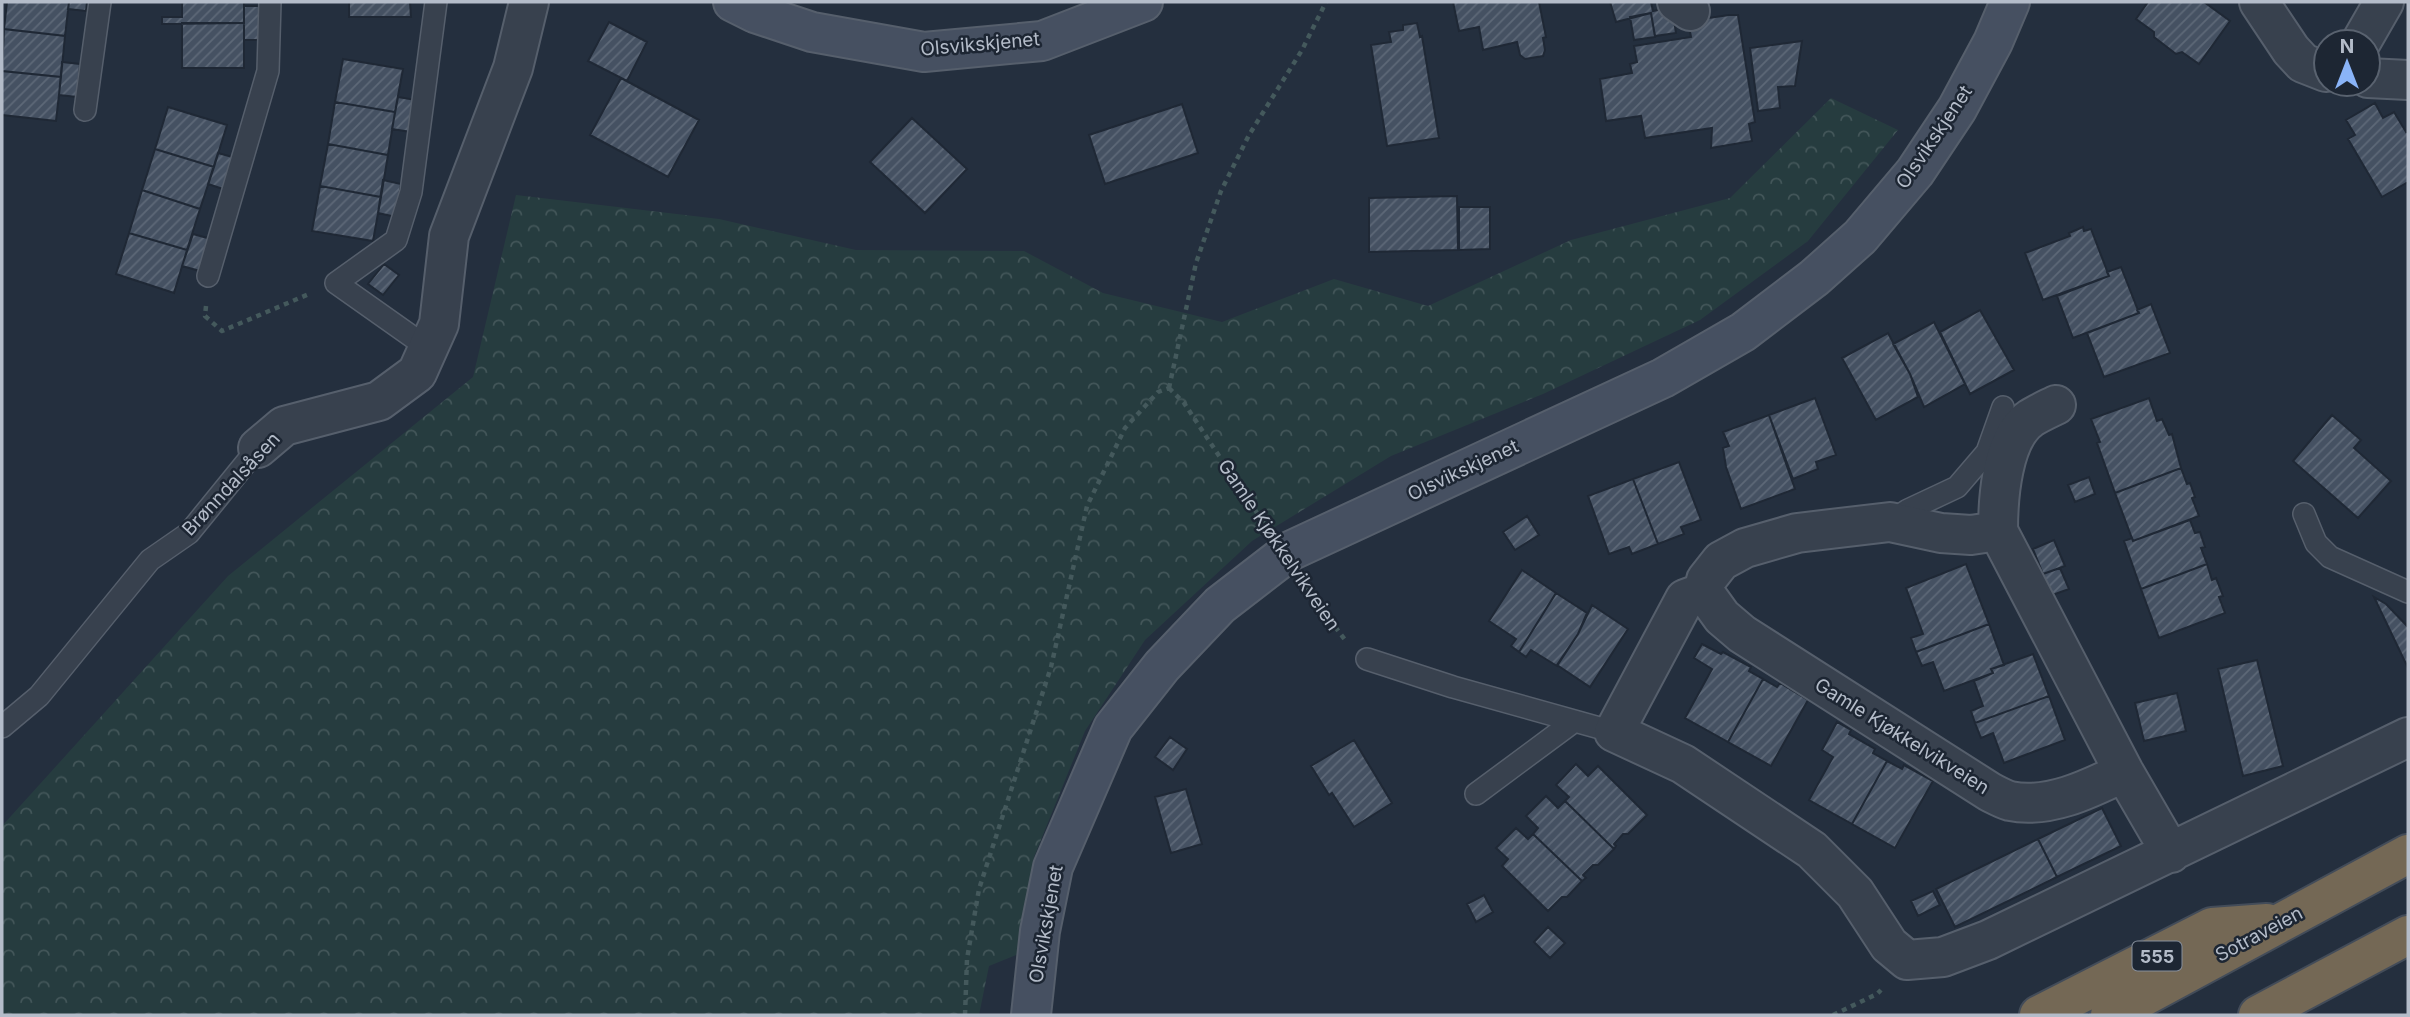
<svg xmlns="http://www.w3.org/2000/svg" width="2410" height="1017" font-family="Inter,sans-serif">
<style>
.forest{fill:url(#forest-crowns)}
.building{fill:url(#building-hatch);stroke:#1f2835;stroke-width:2}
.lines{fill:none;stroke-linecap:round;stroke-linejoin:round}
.service-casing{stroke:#565f6c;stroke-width:24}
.minor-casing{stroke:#565f6c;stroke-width:42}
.secondary-casing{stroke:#565f6c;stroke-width:42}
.motorway-casing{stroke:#434c59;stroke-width:42}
.path{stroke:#44595c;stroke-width:4.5;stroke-dasharray:5 5;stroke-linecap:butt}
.service{stroke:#38414e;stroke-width:21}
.minor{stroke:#38414e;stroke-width:38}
.secondary{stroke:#465061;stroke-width:38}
.motorway{stroke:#746855;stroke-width:38}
.path-bridge{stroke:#44595c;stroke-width:4.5;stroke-dasharray:5 5;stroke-linecap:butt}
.labels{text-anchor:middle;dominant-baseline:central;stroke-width:5;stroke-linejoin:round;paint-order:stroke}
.shield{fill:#1d2633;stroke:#878f9c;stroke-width:2}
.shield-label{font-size:18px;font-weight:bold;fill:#b4bcc9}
.street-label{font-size:19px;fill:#b4bcc9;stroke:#1d2633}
</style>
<defs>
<pattern id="forest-crowns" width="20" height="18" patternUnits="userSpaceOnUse" patternTransform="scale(1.75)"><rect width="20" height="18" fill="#263c3f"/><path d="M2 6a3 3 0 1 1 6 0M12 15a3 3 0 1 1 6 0" fill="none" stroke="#435659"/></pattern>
<pattern id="building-hatch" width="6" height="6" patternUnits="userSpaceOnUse" patternTransform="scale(1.75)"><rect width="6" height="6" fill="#455162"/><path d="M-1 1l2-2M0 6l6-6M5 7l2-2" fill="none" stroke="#5d6877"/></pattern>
</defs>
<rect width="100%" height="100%" fill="#242f3e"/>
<path class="forest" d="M1831,98L1898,130L1808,241L1700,320L1543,394L1391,456L1252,541L1145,640L1085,731L1034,857L1021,953L989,966L979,1015H2V826L228,576L473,377L516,195L719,219L856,250L1024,251L1103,293L1222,322L1334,279L1428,306L1571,240L1730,198Z"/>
<path class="building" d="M7,2H69L65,36L4,29Z
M69,2H87L86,11L68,9Z
M182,2H244V23L162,24V17H182Z
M349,2H410L411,17H349Z
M1453,2H1539L1546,37L1543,38L1545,50L1543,56L1525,59L1520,55L1517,42L1483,50L1479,27L1459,31Z
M1610,2H1651L1653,11L1672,7L1676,33L1655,36L1651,13L1616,22Z
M2148,2H2204L2230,21L2199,64L2182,52L2176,54L2154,37V32L2136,19Z
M244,6H262V40H244Z
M1651,13L1655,37L1634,40L1630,17Z
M1729,15H1738L1755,122L1749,124L1752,141L1711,148L1712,128L1645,138L1641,116L1606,121L1600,79L1632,73L1630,64L1637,62L1634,46L1691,37L1688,21Z
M609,22L647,42L627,81L588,61Z
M182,23H244V68H182Z
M1417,23L1420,37L1422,36L1439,138L1387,146L1371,45L1391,42L1389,32L1403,30V25Z
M4,29L65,36L61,77L2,71Z
M1802,41L1795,86L1778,87L1780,108L1758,111L1750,48Z
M343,59L403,69L395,112L335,102Z
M62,62L80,64L77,97L59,95Z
M2,71L61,77L56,121L2,115Z
M621,78L699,120L668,177L590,135Z
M398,97L416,100L411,132L392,129Z
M335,102L395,112L388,155L328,144Z
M2375,103L2383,118L2394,112L2406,132L2408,130V182L2382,197L2348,139L2355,135L2346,120Z
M1182,104L1198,153L1105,184L1089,135Z
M168,107L227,125L214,167L155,149Z
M912,118L967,169L925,213L870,162Z
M328,144L388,155L381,197L320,186Z
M155,149L214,167L200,209L142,190Z
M218,153L236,158L226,190L208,184Z
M383,180L401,184L396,217L378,213Z
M320,186L381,197L373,241L312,231Z
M142,190L200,209L187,250L129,233Z
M1457,196L1458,250L1369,252V198Z
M1459,207H1490V249L1459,250Z
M2083,227L2084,231L2091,229L2109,276L2043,300L2025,253L2070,236L2069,233Z
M129,233L187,250L174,293L116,274Z
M193,234L211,239L200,271L182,266Z
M384,264L399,275L383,295L368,284Z
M2121,267L2139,313L2073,338L2057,296L2109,276L2107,272Z
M2151,304L2170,353L2104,377L2087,333L2139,313L2137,310Z
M1980,310L2014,370L1970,394L1940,332Z
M1934,322L1965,384L1924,407L1910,374L1893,344Z
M1888,333L1910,374L1918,397L1876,420L1842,358Z
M1815,398L1836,455L1816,462L1818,469L1793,479L1769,415Z
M2149,398L2157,421L2162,419L2169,435L2172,434L2181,468L2115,493L2097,443L2100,442L2091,419Z
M1769,415L1795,489L1741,509L1726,467L1723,448L1729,446L1723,432Z
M2332,415L2361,440L2354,448L2391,481L2358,518L2293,461Z
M1679,462L1701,520L1681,527L1684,534L1658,544L1633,479Z
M2181,468L2187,484L2190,483L2195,497L2192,498L2199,516L2133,541L2115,493Z
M2089,477L2095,494L2075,502L2068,485Z
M1633,479L1658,544L1632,554L1629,547L1609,554L1588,496Z
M1527,516L1539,535L1515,550L1503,532Z
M2190,520L2195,533L2200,532L2205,547L2201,548L2207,564L2141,589L2124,541L2132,538L2133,541Z
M2054,540L2065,566L2043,574L2033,549Z
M1966,564L1989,624L1916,652L1911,638L1923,634L1906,588Z
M2207,564L2212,580L2216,578L2223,596L2219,597L2225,613L2159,638L2141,589Z
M2060,568L2069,589L2047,597L2036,572L2041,570L2043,574Z
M1522,570L1556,593L1519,652L1511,646L1516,639L1489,621Z
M1556,593L1587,613L1578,634L1557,666L1531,650L1526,657L1519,652Z
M2374,597L2386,604L2408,627V668Z
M1592,605L1628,629L1590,687L1557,665L1578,634Z
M1989,624L2004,665L1991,669L1993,673L1944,691L1933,662L1922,666L1916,652Z
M1702,644L1721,654L1723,652L1751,667L1749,671L1763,679L1728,742L1685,718L1712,669L1694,658Z
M2033,654L2049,696L1975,723L1971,711L1983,706L1974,681L1993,673L1991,669Z
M2257,660L2283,766L2243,776L2218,669Z
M1763,679L1777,687L1780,683L1808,700L1771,766L1728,742Z
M2177,693L2186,731L2144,741L2135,703Z
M2049,696L2065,740L2004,763L1993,733L1981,738L1975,723Z
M1837,722L1851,730L1849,734L1875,749L1873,753L1887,761L1852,824L1809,800L1833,757L1822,750Z
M1170,737L1187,749L1173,770L1155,757Z
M1354,740L1392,803L1354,827L1332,793L1329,795L1311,766Z
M1887,761L1902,769L1904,765L1933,781L1895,848L1852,824Z
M1576,764L1588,776L1598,766L1647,815L1628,834H1623L1614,844L1616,846L1614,849L1565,801L1569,797L1556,785Z
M1186,789L1202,844L1171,853L1155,797Z
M1546,796L1558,808L1565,801L1614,849L1598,865H1593L1583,875L1586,878L1582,881L1533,834L1538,828L1526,816Z
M2102,808L2121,846L2057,877L2038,839Z
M1516,828L1528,839L1533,834L1582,881L1567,897H1562L1548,911L1502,866L1508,859L1496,848Z
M2038,839L2057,877L1955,927L1936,889Z
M1933,891L1940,905L1918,916L1911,901Z
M1484,895L1493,912L1476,922L1467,904Z
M1548,927L1565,943L1550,958L1534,942Z"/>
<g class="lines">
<g class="service-casing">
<path id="service" d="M85,110L100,2
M208,276L268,71L270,2
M428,348L336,283L396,240L411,192L436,2
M2304,514L2316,543L2330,557L2408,592
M1890,522L1908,510L1957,487L1987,452L2003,407
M1367,659L1453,687L1614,732
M2,727L39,696L150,560L189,533L258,448
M1476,794L1573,722"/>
</g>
<g class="minor-casing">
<path id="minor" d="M1677,2L1690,11
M2259,2L2291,50L2303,63L2326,72
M2361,42L2384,2
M2368,78L2408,80
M2056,405C2048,409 2039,413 2031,418C2002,438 1998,498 1998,531L2124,772L2171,853
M258,448L284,426L379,401L417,373L439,324L449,236L513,68L529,2
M1998,531L1971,535L1941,533L1890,522L1797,533L1745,548L1721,561L1706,580L1704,592L1722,617L1742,634L1990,792C1996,795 2003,799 2010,801C2049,809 2089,789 2124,772
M1704,592L1685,599L1614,732L1683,764L1812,850L1855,893L1889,945L1907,960L1943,957L1988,940L2408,737"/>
</g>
<g class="secondary-casing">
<path id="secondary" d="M733,2L755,13L812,32L924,52L1042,41L1143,2
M1031,1015L1040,931L1053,867L1113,728L1162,666L1220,605L1290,551L1663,378L1743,332L1814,278L1860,237L1915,172L1957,109L1993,42L2010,2"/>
</g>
<g class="motorway-casing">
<path id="motorway" d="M2039,1015L2212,927L2267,923
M2110,1015L2408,854
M2258,1015L2408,935"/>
</g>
<path class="path" d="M206,306L205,316L222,331L309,294
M1169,388L1196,263L1221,191L1249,135L1302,50L1326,2
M1169,388L1184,403L1261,519
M1317,603L1346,641
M965,1015L967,959L979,889L1051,667L1087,506L1125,428L1158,392L1169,388
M1833,1015L1877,994L1881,990"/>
<use href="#service" class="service"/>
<use href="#minor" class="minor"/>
<use href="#secondary" class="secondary"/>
<use href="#motorway" class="motorway"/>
<path class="path-bridge" d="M1261,519L1317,603"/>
</g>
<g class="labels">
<rect class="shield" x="2132.5" y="941.5" width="49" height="29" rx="5"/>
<g class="shield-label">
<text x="2157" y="956">555</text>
</g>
<g class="street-label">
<text transform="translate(980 44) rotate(-5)">Olsvikskjenet</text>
<text transform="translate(1934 137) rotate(-56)">Olsvikskjenet</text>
<text transform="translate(1463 470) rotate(-25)">Olsvikskjenet</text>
<text transform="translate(231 484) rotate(-47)">Brønndalsåsen</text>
<text transform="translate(1279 545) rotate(56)">Gamle Kjøkkelvikveien</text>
<text transform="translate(1902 736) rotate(32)">Gamle Kjøkkelvikveien</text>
<text transform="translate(1046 924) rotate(-80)">Olsvikskjenet</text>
<text transform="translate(2259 934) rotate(-28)">Sotraveien</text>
</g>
</g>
<rect width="2410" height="1017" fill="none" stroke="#b4bcc9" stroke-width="7"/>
<g transform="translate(2347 63)"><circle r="33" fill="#1d2633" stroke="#59626f" stroke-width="2"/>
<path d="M0-5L12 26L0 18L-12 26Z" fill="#8ab4f8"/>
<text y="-10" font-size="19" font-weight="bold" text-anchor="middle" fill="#b4bcc9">N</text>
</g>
</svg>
